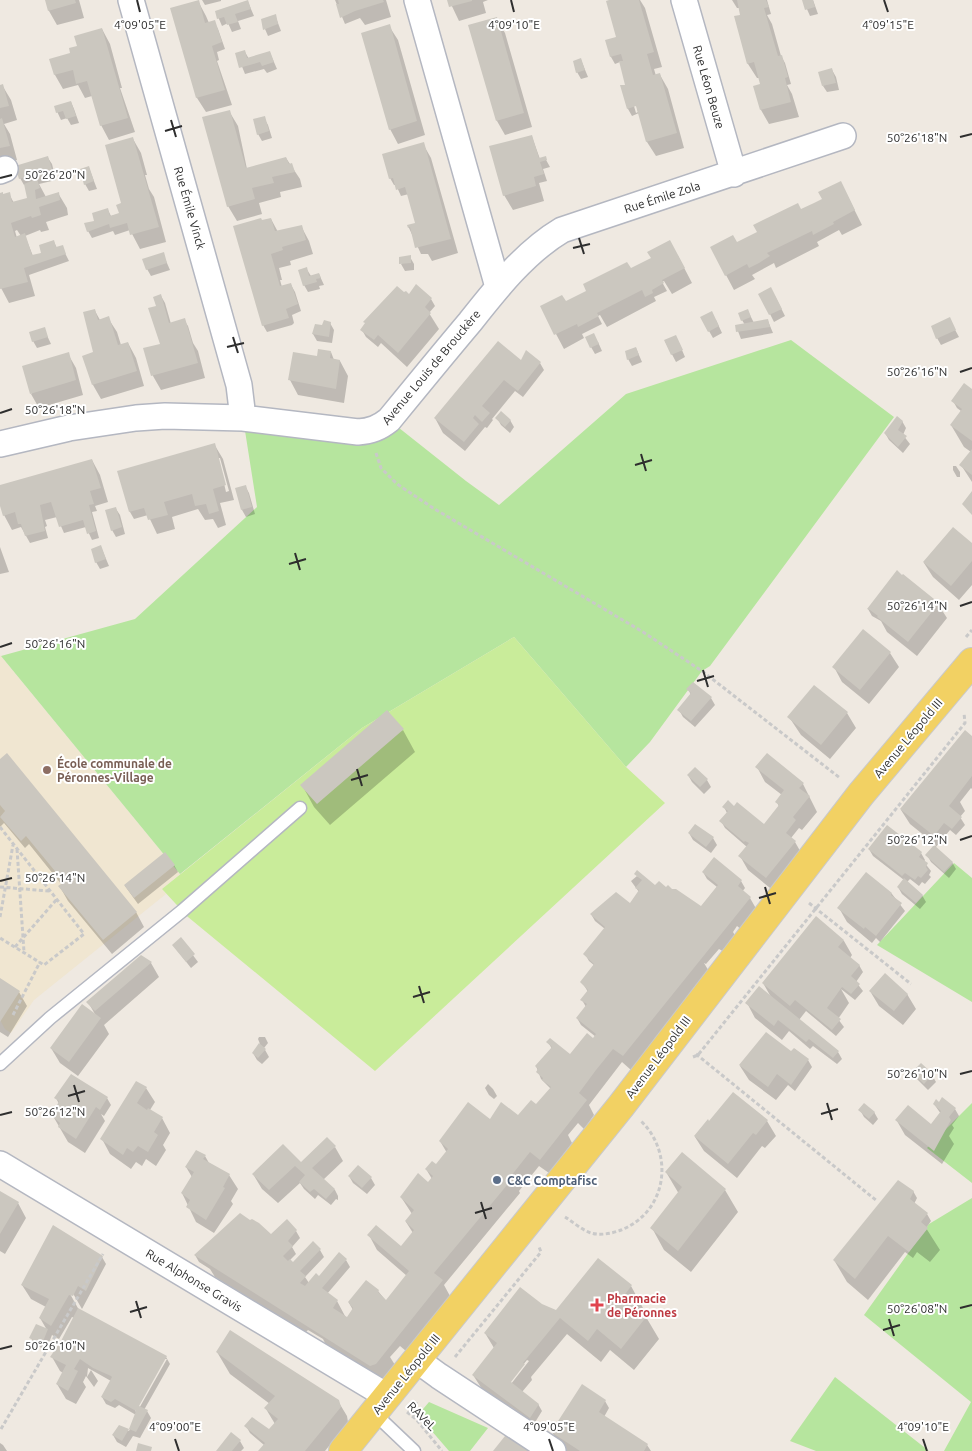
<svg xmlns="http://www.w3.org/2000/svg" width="972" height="1451" font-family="Ubuntu,sans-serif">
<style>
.education{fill:#f0e6d1}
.green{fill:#b6e59e}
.pitch{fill:#c9ec9a}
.shadow{fill:#0003;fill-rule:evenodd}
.building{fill:#cbc7bf}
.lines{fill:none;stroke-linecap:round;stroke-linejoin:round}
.service-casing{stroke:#b4b7c1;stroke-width:15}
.minor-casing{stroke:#b4b7c1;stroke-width:28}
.primary-casing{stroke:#c9c9c9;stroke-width:30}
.path{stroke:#c9c9c9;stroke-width:3;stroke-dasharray:4 2.5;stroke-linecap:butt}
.service{stroke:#fff;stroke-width:12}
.minor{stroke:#fff;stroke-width:25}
.primary{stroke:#f2d163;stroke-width:28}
.ticks{fill:none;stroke:#2e2e2e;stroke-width:2}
.education-dot{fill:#8d6e63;stroke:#fff;stroke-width:2}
.service-dot{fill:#5c6f8a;stroke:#fff;stroke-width:2}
.health-dot{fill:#e0444e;stroke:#fff;stroke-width:2}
.labels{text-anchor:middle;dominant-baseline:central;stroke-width:4;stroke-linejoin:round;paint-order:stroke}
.street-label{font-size:12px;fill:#2e2e2e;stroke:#fff}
.education-label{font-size:12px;font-weight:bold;fill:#785e54;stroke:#fff;text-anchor:start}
.service-label{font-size:12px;font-weight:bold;fill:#4e5e75;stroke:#fff;text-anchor:start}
.health-label{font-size:12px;font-weight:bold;fill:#be3a42;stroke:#fff;text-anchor:start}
.ticks-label{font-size:12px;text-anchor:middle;fill:#2e2e2e;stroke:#fff;stroke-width:4;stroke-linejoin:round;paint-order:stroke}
</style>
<rect width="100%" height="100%" fill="#efe9e1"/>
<path class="education" d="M0,655L180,874L162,889L166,894L34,1000L11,1033L5,1029L0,1020Z"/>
<path class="green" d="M791,340L894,417L710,666L702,671L650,742L626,767L514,637L362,728L180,874L1,656L135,619L257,507L243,418L358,432L389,420L466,481L499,505L626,394Z
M954,863L972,878V1002L877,945Z
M972,1103V1183L927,1148Z
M972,1198V1451H944L971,1402L864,1315L929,1224Z
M835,1377L929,1451H816L790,1441Z
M429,1402L488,1428L470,1451H449L418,1415Z"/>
<path class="pitch" d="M514,637L626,767L665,803L375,1071L188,917L162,889L362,728Z"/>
<path class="shadow" d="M46,0H79L84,18L57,25L49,11Z
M202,0H221V1L205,5Z
M335,0H386L391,17L365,25L360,18L345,24Z
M449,0H488L483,2L486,13L459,21Z
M614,0H640L645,8L662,67L654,69L656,76L660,75L668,89L684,148L656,156L647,142L639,113L632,116L628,109L622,86L627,85L620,62L615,64L611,57L607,41L618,43ZM631,96L635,99L638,112L636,113Z
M732,0H767L771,14L767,15L772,24L781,56L785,63L791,84L787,85L792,94L799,117L769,124L761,110L762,85L760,78H757L748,64L735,17L742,15L740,8H737Z
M803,0H813L818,14L810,16Z
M198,1L206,16L209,23L214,22L218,29L225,49L217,52L219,60L217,61L232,105L206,112L197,98L172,9Z
M248,2L254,16L238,21L241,29L232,32L228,23L222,26L216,12Z
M275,15L281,31L268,36L265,29Z
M496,18L505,33L532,127L505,135L497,121Z
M389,26L398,40L425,135L398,144L390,129Z
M102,29L110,44L122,88H120L135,132L109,140L101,125L92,96L85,98L78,85L63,89L55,75L51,60L72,54Z
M245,52L249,59L270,53L277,69L267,73L264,69L245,74L237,54Z
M581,60L588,77L581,79L577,72Z
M832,70L836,77L839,90L827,92L823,86Z
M2,85L11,100L17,120L4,124L10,134L17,160L0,165V86Z
M71,102L74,109L79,123L71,125L67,118L61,120L55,107Z
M229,111L238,126L247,169L286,158L300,179L302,187L280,192L281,197L259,203L262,214L237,221L228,206Z
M264,118L268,125L272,138L262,141L258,134Z
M532,137L540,159L545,158L550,167L543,169L547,181L539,183L544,201L513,210L504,195Z
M133,139L141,153L147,175H145L149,189L154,197L166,242L140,249L130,230L115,235L113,231L92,238L88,231L108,210L111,216L121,214Z
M423,144L431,158L458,253L432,261L428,254H421L409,228L408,226L418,229L409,194L401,196L396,185H394L390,178Z
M48,158L52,164L56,180L39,184L46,197L58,193L67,208L68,215L46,222L49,230L41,232L40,230L25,236L33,256L43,253L54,242L57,248L62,247L69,261L29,275L35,296L9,303L0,286V194L3,196L9,194L14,203L29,199L26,185H24L20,178ZM17,230L21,236L17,238L15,231Z
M89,168L97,189L89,191L85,184Z
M848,197L862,225L842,235L839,230L817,242L819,246L776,268L774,263L752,275L755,279L734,290L726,275L737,244L801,211Z
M271,219L278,232L301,226L309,241L313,254L290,261L291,265L279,268L282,280H280L282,287L291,285L295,292L301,311L292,315L294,323L292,325L267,332L263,325L262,222Z
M163,254L170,270L151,276L147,269Z
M678,256L692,283L672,294L664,281L662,282L667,291L654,297L656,301L607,327L600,315L598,316L602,324L582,334L584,338L564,349L556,334L566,303L630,270Z
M410,257L414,264V270L405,271L401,264Z
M306,268L311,276L319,274L324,285L319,286L320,289L308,292L304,285Z
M404,294L431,299L435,306L429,313L439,329L407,367L381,343L378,347L366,337L362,330L366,324Z
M760,294L775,296L785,316L774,322Z
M161,296L165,303L171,324L184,320L188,326L193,343L198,351L205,378L161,390L153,376L145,349L161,345L157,307Z
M95,311L100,320L108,318L117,332L121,345L128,343L136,358L144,386L101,399L93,385Z
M748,311L754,323L768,321L773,333L741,339L736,326L745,325L742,320Z
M716,320L722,333L713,338L709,331Z
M330,323L334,330L332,343L317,341L313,334L323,326Z
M953,326L959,337L941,345L937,338Z
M44,329L51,344L37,348L33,341Z
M665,341L679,343L685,357L676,362Z
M598,342L602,351L595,354L591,347Z
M636,348L642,362L632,366L628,359Z
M331,352L334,360L340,361L348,376L344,403L298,395L290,380Z
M526,352L540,363L544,370L523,397L515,391L492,419L493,420L487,428L485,427L465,451L443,433L435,418L521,362Z
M68,354L76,368L83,395L39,408L31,394Z
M972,391V482L961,465L971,452L964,447L951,425L961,411L957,408L953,401Z
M497,418L510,420L514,427L510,433L501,425Z
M902,421L906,428L903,435L910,444L903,453L889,440L885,433Z
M214,444L223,459L234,500L220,503L226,525L218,528L213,519L205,520L198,509L172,517L175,529L157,534L148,515L134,519L130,512L118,472ZM218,458H220L229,491L226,492Z
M92,460L100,475L108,502L95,506L97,511L92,512L99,538L92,540L86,527L64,533L57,517L45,520L47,526L45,527L48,538L30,543L21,527L12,530L4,515L0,502V487Z
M953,466H956L960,472V477H957L953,470Z
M245,486L249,493L255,514L246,517L242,510Z
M116,509L120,515L125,534L116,537L112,530Z
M972,544V585L959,600L933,577L924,563Z
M0,547L9,572L0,574Z
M101,547L109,566L100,569L96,562Z
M938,604L947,618L917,656L887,632L881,621L872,616L868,609Z
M863,631L890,653L899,667L869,704L842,682L834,667Z
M688,689L711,698L715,705L695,727L683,717L679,710L691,695Z
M818,689L847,713L856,728L830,759L801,735L789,717Z
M403,730L415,752L330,825L314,807L302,785Z
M972,738V789L971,788L960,802L965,811L960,817L965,825L956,835L950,830L935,848L952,862L956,869L949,878L931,862L927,855L936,845L910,824L901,810Z
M0,761L136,912L144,927L112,954L68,901L60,887L62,885L29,844L25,848L4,823L0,827Z
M757,767L803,784L817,812L802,830L799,828L791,838L795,842L803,856L775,892L748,870L740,856L747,847L725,828L721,821L727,813L724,807L764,826L779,807L777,802L782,795L765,782Z
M688,775L707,780L711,787L704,794L692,782Z
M689,833L713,838L717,845L711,853L693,840Z
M869,849L921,853L925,860L924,862L931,871L929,875L931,877L925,884L922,882L919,886L910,879L907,882L922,895L926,902L920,909L902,894L898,887L904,880L873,856Z
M714,858L741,881L745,888L742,892L750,898L758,912L743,931L737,926L733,932L737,939L726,953L719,949L706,964L704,963L710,973L631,1070L622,1062L589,1105L594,1115L584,1129L578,1123L568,1135L572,1143L549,1173L539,1166L519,1191L520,1193L444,1285L450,1296L406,1351L400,1346L390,1357L395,1365L384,1379L379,1380L327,1347L323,1339L308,1330L305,1333L215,1277L210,1269L199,1262L195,1255L270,1235L296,1231L300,1238L292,1247L296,1254L290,1260L293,1263L313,1243L320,1250L324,1257L305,1277L309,1283L346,1260L350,1267L327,1294L337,1301L345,1316L344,1317L347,1319L353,1310L349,1303L367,1282L378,1291L387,1302L407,1276L377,1250L369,1235L401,1248L413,1233L406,1222L412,1214L401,1197L428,1184L432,1179L426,1169L436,1165L447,1153L440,1141L490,1121L518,1117L537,1106L551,1089L541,1079L536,1066L552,1049L548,1042L570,1056L596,1037L581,1025L577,1018L586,1007L582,1000L588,992L582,982L595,966L589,961L585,954L605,929L595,921L591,914L630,904L639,892L631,881L637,876L655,887L667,889L701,907L717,887L707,879L703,872Z
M174,865L178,872L138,904L125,886Z
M866,874L892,894L905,911L880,942L876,938L872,943L847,922L839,908Z
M816,918L844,941L852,955L850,958L859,965L863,972L856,982L863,991L855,1000L841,989L849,1003L838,1019L844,1027L836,1036L806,1011L799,1020L838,1052L842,1059L837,1064L813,1046L810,1049L789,1031L782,1040L755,1018L747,1003L771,997L763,983Z
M181,939L198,962L191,968L173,945Z
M141,957L151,963L159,977L104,1025L109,1034L78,1076L60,1063L51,1048L96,1016L88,1002Z
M0,980L19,992L27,1006L8,1037L0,1032Z
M870,991L907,994L916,1009L903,1025L879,1006Z
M259,1037H265L268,1043L264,1048L269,1057L262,1064L257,1060L253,1053L260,1044L258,1039Z
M795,1049L808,1060L812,1067L795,1091L788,1085L776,1100L749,1080L740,1066L796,1056Z
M913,1072L932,1075L936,1082L928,1090L917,1079Z
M84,1084L107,1098L111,1105L104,1116L101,1114L105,1121L85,1153L68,1142L53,1116L59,1104L56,1098Z
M488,1084L493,1089L497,1096L494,1099L489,1095L485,1088Z
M146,1088L155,1102L150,1110L162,1118L170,1133L163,1145L166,1150L156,1166L146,1159L142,1166L136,1162L131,1169L110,1154L102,1139Z
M942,1099L955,1109L959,1116L952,1125L954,1128L949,1136L954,1144L942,1164L905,1135L897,1121L931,1126L941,1114L934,1104L939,1103Z
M860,1110L874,1112L878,1119L873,1125L864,1117Z
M767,1121L776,1136L765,1148L762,1146L737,1178L704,1151L695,1137L709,1122Z
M335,1147L343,1161L323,1180L335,1190L338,1196V1200L336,1199L331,1205L318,1195L315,1199L304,1189L300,1183L278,1203L262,1189L253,1174L301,1164Z
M682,1153L725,1190L738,1212L691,1272L664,1250L652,1228L679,1194L666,1172Z
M205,1156L209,1163L229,1175L238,1189L231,1201L233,1204L214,1233L196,1222L182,1193L192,1177L186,1167Z
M358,1166L371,1178L375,1185L367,1194L353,1183L349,1176Z
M913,1191L917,1198L914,1204L927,1214L931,1221L926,1228L940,1250L930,1262L917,1252L913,1258L905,1252L868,1300L847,1282L834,1260Z
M0,1193L18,1203L26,1218L5,1254L0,1251Z
M102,1257L106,1264L82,1309L71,1290L69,1292L79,1310L166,1357L170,1364L144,1410L147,1411L151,1418L140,1438L133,1436L126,1447L117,1442L113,1435L119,1426L129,1431L136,1415L119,1405L115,1408L106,1404L102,1397L111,1381L88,1368L87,1377L91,1370L98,1381L94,1387L86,1376L83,1382L86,1387L76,1404L66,1399L57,1384L63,1373L60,1371L52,1357L62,1341L74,1318L72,1317L59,1339L52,1335L46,1350L35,1345L31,1338L47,1330L40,1318L46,1307L31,1299L22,1285ZM164,1359H167L137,1412L135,1411Z
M631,1286L643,1308L640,1312L646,1317L659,1339L634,1370L610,1350L601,1362L567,1334L531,1377L532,1380L522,1392L538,1404L542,1411L534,1424L511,1407L508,1410L482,1389L473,1375L494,1348L485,1333L542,1305L555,1311ZM527,1360L529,1361L511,1384L509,1382Z
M217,1352L338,1401L347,1416L348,1422L325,1451H260L264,1445L250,1433L246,1426L269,1431L275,1424L266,1409L270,1404L230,1374Z
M605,1401L609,1408L604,1417L647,1445L651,1451H563L552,1432Z
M240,1441L244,1448L241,1451H218Z
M0,1443L3,1445L7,1451H0Z"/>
<path class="building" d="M45,0H75L76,3L48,11Z
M199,0L205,23L215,20L222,42L212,46L225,90L196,98L170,8Z
M248,0L251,9L235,14L238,22L227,25L224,17L217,19L215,11Z
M338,0H383L384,2L355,11L340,18L336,4H339Z
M447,0H472V1L449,7Z
M609,0H639L654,52L647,54L653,75L660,73L677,133L646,142L636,106L627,109L620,85H625L619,61H623L621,54L610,57L605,40L616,37L606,1Z
M737,0H766L769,7L764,8L778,56L782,55L788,77L785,78L791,102L760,110L753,86L760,84L754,62L747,64L734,16L740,15Z
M802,0H813L815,7L805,10Z
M276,14L278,24L263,30L261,19Z
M497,17L524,113L496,121L468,25Z
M390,24L417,121L389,130L361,33Z
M102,28L128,118L100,126L87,81L76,84L73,70L54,75L49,59L70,53L69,48L77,46L74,36Z
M245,50L247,58L270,51L274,62L262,66L260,62L239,68L235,53Z
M581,58L585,70L576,73L573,61Z
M832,68L836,83L822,86L818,72Z
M3,84L9,106L0,108V85Z
M71,101L76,116L66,119L63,111L56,113L54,106Z
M230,110L246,168L286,157L289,164L292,163L295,172L272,177L274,183L252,188L255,199L227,207L202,117Z
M265,116L269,131L257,135L253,119Z
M2,118L10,146L0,148V119Z
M532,135L539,158L546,156L547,160L540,162L544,174L534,177L536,186L503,196L489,146Z
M133,137L159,227L130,235L127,223L110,228L109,224L87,232L84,223L94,221L92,213L108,208L110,216L119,213L116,205L121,203L105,145Z
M424,142L451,239L415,248L410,227L408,228L407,225L415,223L405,187L396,190L393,178L389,179L382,154Z
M48,156L53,173L36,177L35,174L19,179L15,166Z
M89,166L94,181L84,185L80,169Z
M37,179L40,188L35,190L36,199L59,192L60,200L39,207L41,215L32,218L31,216L11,223L15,237L25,233L32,255L41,253L39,245L54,240L56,247L63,245L66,254L24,268L28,282L0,289V193L3,192V194L10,192L12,202L27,198L24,184Z
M841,181L855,210L833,222L834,224L813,235L812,231L767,253L770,256L759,263L749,268L747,264L725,276L710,247L733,235L737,242L757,232L753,225L798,203L801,209L814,203L822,199L818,192Z
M261,218L262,220L271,218L275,231L302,225L306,240L282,247L283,250L271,254L280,286L291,283L298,304L286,309L289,318L262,326L233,226Z
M670,240L685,268L662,280L664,283L652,290L653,293L645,297L642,290L597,313L599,316L578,327L577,324L554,335L540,306L562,295L566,301L586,291L583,284L627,262L631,268L651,258L647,252Z
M164,252L167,263L146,270L142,259Z
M411,255V263L399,264V257Z
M307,267L309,276L319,273L321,278L316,279L317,282L303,286L298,270Z
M416,284L432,298L425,307L431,313L398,353L378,335L374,340L360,330L365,323L363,322L397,286L404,292L406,291L409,294Z
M771,287L782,309L769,315L758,294Z
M161,294L169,323L185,318L198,363L151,376L143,348L160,344L148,308L156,306L153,297Z
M95,309L98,320L109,316L118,345L128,342L137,371L92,385L82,356L93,352L83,312Z
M748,309L751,317L741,321L738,313Z
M712,311L719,326L708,332L700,317Z
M950,317L956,330L936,339L931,326Z
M768,319L770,327L736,332L735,325Z
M324,320L331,322L329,337L312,334L315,324L322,325Z
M45,327L48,337L32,342L29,332Z
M594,333L599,344L590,348L585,337Z
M676,335L683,350L671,355L664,340Z
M498,341L521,360L526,350L541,362L518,391L504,380L482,406L490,413L482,422L475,415L473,418L479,424L464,442L434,418Z
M636,347L639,355L627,360L625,351Z
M318,349L331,351L330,358L340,360L336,389L288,380L293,352L317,356Z
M69,352L76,380L30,394L22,366Z
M964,383L972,389V441L950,425L962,409L951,401Z
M501,411L511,420L505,427L495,418Z
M897,416L903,421L898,430L907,436L898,447L884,433Z
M215,443L226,485L213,489L219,511L209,514L206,504L195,506L192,494L164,502L168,515L148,520L144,508L129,512L117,471Z
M972,449V475L959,465Z
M92,459L101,488L90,491L94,504L89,505L96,531L87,534L83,520L59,527L51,502L40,505L45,531L25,536L21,524H18L15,512L3,516L0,506V485Z
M246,485L252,507L241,510L235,488Z
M972,491V515L962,504Z
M116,507L122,527L111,531L105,510Z
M953,527L972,543V561L951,586L923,562Z
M101,545L106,559L95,563L91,549Z
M897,570L902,575L903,574L939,603L908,642L877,617L878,616L870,610L867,609Z
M863,629L891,652L860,690L832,667Z
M693,682L712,697L691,721L677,710L691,693L686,689Z
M814,685L848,712L821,745L787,717Z
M387,710L404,729L317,804L300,785Z
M965,730L972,736V776L949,806L962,817L952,829L944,823L934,836L900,809Z
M7,753L137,912L103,940L58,886L64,882L26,836L21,841L0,817L5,811L0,805V759Z
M767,753L804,783L799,788L810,796L793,817L796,820L786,833L796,841L766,878L738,856L749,843L745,841L744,842L719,821L728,811L722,807L728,800L734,806L737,802L764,824L779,805L775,802L784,790L755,767Z
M695,767L708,779L700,787L687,775Z
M695,824L714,837L706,847L688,833Z
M887,825L922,852L919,857L928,863L926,867L928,870L921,878L918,876L915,880L905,873L902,876L868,849Z
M934,845L953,862L944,872L925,855Z
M165,852L175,865L134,898L124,885Z
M714,857L742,880L738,886L751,897L623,1056L613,1049L596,1070L579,1093L587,1100L540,1160L530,1152L511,1176L513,1178L434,1273L443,1280L376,1364L370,1366L194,1255L240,1213L250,1220L252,1219L259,1223L271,1234L287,1219L297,1230L288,1241L293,1246L283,1256L288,1261L290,1259L293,1262L313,1241L321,1249L300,1271L306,1276L300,1283L305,1286L316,1273L319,1276L339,1252L347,1259L322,1288L338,1300L333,1308L347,1317L353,1308L348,1302L366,1280L379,1290L378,1292L386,1300L409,1271L367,1235L376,1225L401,1246L414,1230L405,1221L414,1210L400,1197L418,1173L428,1182L433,1176L425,1169L432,1161L436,1164L448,1149L439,1141L468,1102L490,1119L501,1102L518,1115L531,1100L536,1104L551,1087L542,1080L543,1078L536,1072L538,1069L535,1066L552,1047L546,1042L550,1038L570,1054L587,1033L593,1038L596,1034L576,1018L587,1004L580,1000L588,990L580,982L594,964L583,954L605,927L590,914L616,892L630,903L639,890L635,888L642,880L634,874L637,870L655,885L659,881L666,887L668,885L672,889H676L701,906L718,885L702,872Z
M866,872L892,893L891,895L902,903L876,936L865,927L864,929L837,908Z
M904,878L923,895L916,903L897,887Z
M816,916L844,940L838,947L860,965L851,976L860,984L851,994L842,987L827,1008L841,1019L832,1030L795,1000L790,1006L762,983Z
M181,937L195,954L186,962L172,945Z
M141,955L152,962L95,1011L86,1002Z
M885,973L908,994L894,1011L869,991Z
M0,978L20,991L0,1022Z
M759,986L839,1051L833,1058L809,1039L806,1042L778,1020L774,1026L745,1003Z
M82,1004L101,1018L69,1062L50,1048Z
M766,1032L791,1051L794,1048L809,1059L791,1085L777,1074L768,1087L739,1065Z
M259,1043L266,1049L258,1058L252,1053Z
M921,1063L933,1074L924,1084L912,1072Z
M71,1074L108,1097L100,1110L96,1107L76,1139L58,1127L60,1123L52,1116L59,1101L54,1098Z
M136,1081L147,1087L137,1103L147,1110L148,1108L163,1117L154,1132L158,1135L148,1152L138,1146L133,1152L127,1148L123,1155L100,1139Z
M733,1092L768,1120L756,1135L753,1133L728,1164L694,1136L708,1119L709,1121Z
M942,1097L956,1108L949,1117L951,1120L934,1151L895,1120L908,1105L931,1124L941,1111L933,1104L936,1099L939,1102Z
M864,1103L875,1112L869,1119L858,1110Z
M327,1137L336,1146L312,1168L335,1189L326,1199L314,1189L310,1192L299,1182L305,1175L295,1166L269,1190L252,1174L283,1144L301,1162Z
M196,1150L206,1155L203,1159L230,1174L223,1187L225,1188L206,1220L186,1207L190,1200L181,1193L194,1172L185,1167Z
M682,1152L726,1189L678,1251L650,1228L682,1187L665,1172Z
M358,1165L372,1177L362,1188L348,1176Z
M898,1180L914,1191L910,1199L928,1213L921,1222L928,1228L909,1252L888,1236L855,1279L833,1260Z
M0,1191L19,1202L0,1234Z
M53,1225L103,1256L86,1291L78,1286L73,1296L69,1295L51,1326L39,1318L49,1299L21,1285Z
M598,1258L632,1285L623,1297L647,1316L621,1349L597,1329L588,1341L560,1318L523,1363L525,1364L511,1382L539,1404L530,1418L472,1375L497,1343L484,1333L520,1287L542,1304L556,1310Z
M78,1308L167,1356L139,1406L148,1410L136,1432L129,1429L136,1411L115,1399L111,1402L101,1397L112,1377L111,1376L93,1368L80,1359L74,1369L78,1371L68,1391L56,1384L66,1365L50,1357L61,1341Z
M36,1324L48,1329L42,1344L29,1338Z
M230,1330L339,1400L341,1407L305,1451H258L265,1443L244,1426L252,1417L269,1429L278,1419L264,1408L275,1396L216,1352Z
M582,1384L606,1400L599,1412L648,1444L644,1451H580L551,1432Z
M119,1425L129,1429L122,1441L112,1435Z
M509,1431L537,1451H493Z
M231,1432L241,1440L232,1451H216Z
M138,1443L152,1447L151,1451H136Z"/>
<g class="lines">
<g class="service-casing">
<path id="service" d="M0,1064L50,1018L182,911L300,808
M374,1413L414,1451"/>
</g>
<g class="minor-casing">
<path id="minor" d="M131,0L239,385L243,418
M417,0L498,287
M684,0L734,174
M0,171L5,169
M0,444L69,428L136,418L165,416L243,418L358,432C371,431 379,428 389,420C416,387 443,354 470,322C496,289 525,252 562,230L843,136
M0,1164L387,1396
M417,1360L439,1376L553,1451"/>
</g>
<g class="primary-casing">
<path id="primary" d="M343,1451L621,1106L861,794L972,662"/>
</g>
<path class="path" d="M376,453L381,468L397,484L433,508L643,632L702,671L840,778
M966,637L972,630
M0,827L84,934L44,965L0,938
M17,849L24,952
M0,887L49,891
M809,903L911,984
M0,917L13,845
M15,947L57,899
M13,1015L40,962
M696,1054L877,1201
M693,1057L698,1055L965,723L964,713
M565,1217C573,1222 582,1230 591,1233C601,1236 613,1233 621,1230C667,1212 675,1154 641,1121
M455,1357L541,1252L539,1247
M407,1412L416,1419L442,1451
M416,1419V1402
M1,1429L103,1254"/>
<use href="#service" class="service"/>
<use href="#minor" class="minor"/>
<use href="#primary" class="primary"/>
</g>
<path class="ticks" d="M137,0L140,12M511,0L514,12M884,0L888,12M171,120L176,137M165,131L182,126M960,137L972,134M0,178L12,175M579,238L584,254M573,248L590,244M233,337L238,353M227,347L244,343M960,372L972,368M0,413L12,409M641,454L646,471M635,465L652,460M295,553L300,570M289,564L306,559M960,606L972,602M0,647L12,643M703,670L708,687M697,681L714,676M357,769L362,786M351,780L368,775M960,840L972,836M0,881L12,878M765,887L770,904M759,898L776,893M419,986L424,1003M413,997L430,992M960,1074L972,1071M74,1085L79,1102M68,1096L85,1091M827,1103L832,1120M821,1114L838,1109M0,1115L12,1112M481,1202L486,1219M475,1213L492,1208M136,1301L141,1318M960,1308L972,1305M130,1312L147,1307M889,1319L894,1336M883,1330L900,1325M0,1349L12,1346M175,1439L179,1451M549,1439L553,1451M923,1439L927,1451"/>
<circle class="education-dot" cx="47" cy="770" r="5"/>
<circle class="service-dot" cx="497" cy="1180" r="5"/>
<path class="health-dot" d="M594.5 1297.5h5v5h5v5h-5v5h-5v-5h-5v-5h5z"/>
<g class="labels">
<g class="street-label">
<text transform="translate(709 87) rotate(74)">Rue Léon Beuze</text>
<text transform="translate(662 197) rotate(-18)">Rue Émile Zola</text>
<text transform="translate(190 208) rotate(74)">Rue Émile Vinck</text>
<text transform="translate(431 367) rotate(-50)">Avenue Louis de Brouckère</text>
<text transform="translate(908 738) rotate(-50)">Avenue Léopold III</text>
<text transform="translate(658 1057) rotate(-53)">Avenue Léopold III</text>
<text transform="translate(194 1280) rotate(31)">Rue Alphonse Gravis</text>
<text transform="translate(406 1374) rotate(-51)">Avenue Léopold III</text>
<text transform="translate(422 1416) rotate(45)">RAVeL</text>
</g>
<g class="education-label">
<text x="57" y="763">École communale de<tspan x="57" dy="14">Péronnes-Village</tspan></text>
</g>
<g class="service-label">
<text x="507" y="1180">C&amp;C Comptafisc</text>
</g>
<g class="health-label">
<text x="607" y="1298">Pharmacie<tspan x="607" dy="14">de Péronnes</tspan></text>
</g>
</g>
<g class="ticks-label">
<text x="140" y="29">4°09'05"E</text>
<text x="514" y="29">4°09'10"E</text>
<text x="888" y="29">4°09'15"E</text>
<text x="917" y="142">50°26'18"N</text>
<text x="55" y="179">50°26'20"N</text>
<text x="917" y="376">50°26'16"N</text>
<text x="55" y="414">50°26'18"N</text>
<text x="917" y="610">50°26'14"N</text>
<text x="55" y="648">50°26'16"N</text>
<text x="917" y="844">50°26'12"N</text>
<text x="55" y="882">50°26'14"N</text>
<text x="917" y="1078">50°26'10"N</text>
<text x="55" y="1116">50°26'12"N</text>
<text x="917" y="1313">50°26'08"N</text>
<text x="55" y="1350">50°26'10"N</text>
<text x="175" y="1431">4°09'00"E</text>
<text x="549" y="1431">4°09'05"E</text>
<text x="923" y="1431">4°09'10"E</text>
</g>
</svg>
